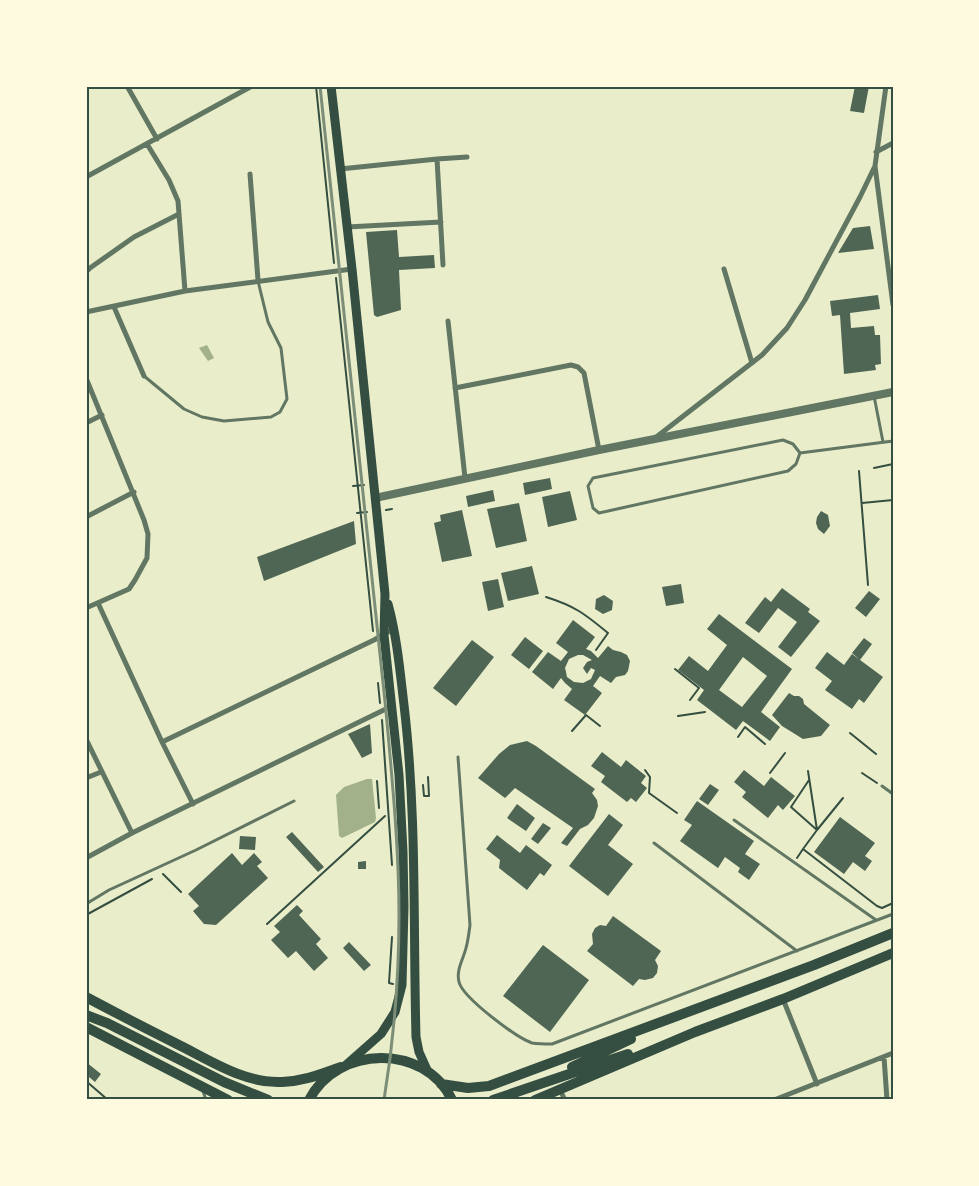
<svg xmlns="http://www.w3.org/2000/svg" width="979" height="1186" font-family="'Crimson Pro',serif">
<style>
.water{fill:#a3b18a}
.building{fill:#4f6655;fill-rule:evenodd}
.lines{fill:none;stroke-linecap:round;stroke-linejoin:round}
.path{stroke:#344e41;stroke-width:2}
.service{stroke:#617663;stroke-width:3}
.minor{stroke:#617663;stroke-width:5}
.tertiary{stroke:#617663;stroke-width:8}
.secondary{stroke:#344e41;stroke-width:9}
.trunk{stroke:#344e41;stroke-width:10}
.rail{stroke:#7c8e77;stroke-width:3}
.neatline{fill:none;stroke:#344e41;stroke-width:2}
</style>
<rect width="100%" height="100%" fill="#e9edc9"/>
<path class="water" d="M207,345L214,358L208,361L199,348Z
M367,779H372L376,818L375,822L342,838L339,836L336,795L344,787Z"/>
<path class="building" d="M855,86H869L864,113L850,111Z
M870,226L874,249L838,253L853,228Z
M397,230L399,257L434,255L435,268L399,270L401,310L377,317L374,315L366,232Z
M878,295L880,309L850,313L851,328L874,326L875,335H880L881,364L875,365L876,370L844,374L840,315L832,316L830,301Z
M550,478L552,489L525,495L523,483Z
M493,490L495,501L468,507L466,496Z
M570,491L577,520L548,527L542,497Z
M519,503L527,541L496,548L487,509Z
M462,510L472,556L442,562L434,523L441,521L440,515Z
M821,511L828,515L830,526L824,534L818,529L816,523L817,517Z
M354,521L356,544L264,581L257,557Z
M532,566L539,594L508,601L501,573Z
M498,579L504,607L488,611L482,582Z
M681,584L684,603L666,606L662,587Z
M782,588L810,609L808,612L820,621L791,657L778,647L797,622L778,608L759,633L745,623L765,597L771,602Z
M869,591L880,599L866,617L855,608Z
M604,595L613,601L612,610L603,614L595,609L596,599Z
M719,614L792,669L761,712L780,727L770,741L743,721L736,730L697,700L704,690L678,670L689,656L708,671L727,645L707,629ZM743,657L767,676L742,707L719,690Z
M573,620L595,637L586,649L591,651L598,658L608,646L613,650L621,652L627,655L630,661L628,671L625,675L616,677L611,683L600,676L593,686L602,693L585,715L564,700L572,689L565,683L561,678L553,689L532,672L548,652L561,661L568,652L556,643ZM578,655H583L592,660L587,662L583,668L587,674L591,668L595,670L591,679L583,683L574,682L567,677L566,672L565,668L569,659Z
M525,637L543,651L529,669L511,655Z
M864,638L872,644L860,660L852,653Z
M472,640L494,657L456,706L433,688Z
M827,652L844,665L852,654L883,677L864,703L859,699L852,709L825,690L832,681L815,668Z
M789,693L794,696H799L803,699L804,704L830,725L821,736L803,739L782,726L772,715Z
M370,724L372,753L362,758L348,734Z
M527,741L536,746L595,789L592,793L597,800L598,806L594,818L588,825L580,829L567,846L561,843L573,828L515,788L505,798L478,778L499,754L510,745Z
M602,752L621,767L626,760L646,776L641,783L647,788L636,802L631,798L627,802L601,782L605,776L591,766Z
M744,770L764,786L771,777L795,796L783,810L778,805L768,818L742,797L746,792L734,782Z
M710,784L719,790L708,805L699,799Z
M697,801L754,841L745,854L760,864L749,880L738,872L740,868L725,857L718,868L680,841L692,825L684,820Z
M517,804L535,818L526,831L507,818Z
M609,814L623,825L608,845L633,864L608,896L569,866Z
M840,817L875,843L865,856L872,861L865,871L853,862L844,874L814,852Z
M543,823L551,828L538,844L531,839Z
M292,832L324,867L318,872L286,837Z
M497,835L520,853L526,845L552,865L544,876L540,873L527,890L499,868L500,860L486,849Z
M240,836L256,837L255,850L239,849Z
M232,853L242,865L254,853L262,862L257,866L268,878L216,925L204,924L193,911L199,906L188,894Z
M366,861V869H358V862Z
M297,905L303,911L299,915L321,939L316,944L328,958L314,971L296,951L288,958L271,940L280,932L274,926Z
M613,916L661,951L655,960L658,966L657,973L653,978L645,980L639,979L633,986L587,951L593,944L592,934L595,928L600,925L606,926Z
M349,942L371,965L364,971L343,948Z
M543,945L589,980L550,1032L503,996Z
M86,1062L101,1074L95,1082L89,1077L87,1079L86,1078Z"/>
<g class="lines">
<path class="path" d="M316,86L334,263
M336,278L373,631
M874,468L893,464
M859,471L868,585
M353,486L364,485
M862,503L893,500
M386,510L392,509
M357,513L367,512
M546,597C575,606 585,614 608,633L596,650
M675,669L699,688L690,700
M378,683L380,703
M678,716L705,712
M382,720L392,865
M572,731L586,715L600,726
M850,733L876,754
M738,737L745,727L765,744
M645,770L650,777L649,793L677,813
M808,771L817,830L803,849L877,906L882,908L893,903
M770,773L785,753
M862,773L877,783
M809,780L791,807L817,830L843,798
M377,781L379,808
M423,785L424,796H429L428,777
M797,858L803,849
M163,874L181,892
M86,915L152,879
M267,924L385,816
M392,937L389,983L393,984
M86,1081L108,1100"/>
<path class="service" d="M144,376L184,409L202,417L224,421L271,417L280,412L287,399L281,348L268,322L258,281
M874,396L883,442
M783,440L793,444L800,453L796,464L788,471L599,513L593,508L588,486L593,478Z
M800,453L893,441
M458,757L470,925C469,933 468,941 466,948C463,960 456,970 459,982C463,998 517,1038 532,1043C539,1044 545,1044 552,1044L893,914
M882,786L893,794
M734,820L876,920
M654,843L797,951
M86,904L109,890L196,850L294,801
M203,1091L206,1100"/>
<path class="minor" d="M127,86L157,139
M886,86L875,166L893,305
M147,144L169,180L178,201L185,291
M876,152L893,143
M437,159L443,265
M340,169L437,159L467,157
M250,174L258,280
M86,177L252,86
M347,227L441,222
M724,269L752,363
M86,272L90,268L134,237L179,214
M114,307L144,376
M86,312L185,291L352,269
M448,321L465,478
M86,378L144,520L148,534L147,558L135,580L129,589L86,608
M455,388L571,365L578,367L584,373L599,450
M86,423L102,415
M655,438L762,355L787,328L805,300L860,197L875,166
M86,517L134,492
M98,603L162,742L193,804
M86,739L132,833
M162,742L374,640L395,628
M86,778L101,772
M86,858L132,833L392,706
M783,999L817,1084
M884,1057L887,1100
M560,1090L565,1100
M774,1100L893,1053"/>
<path class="tertiary" d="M375,498L599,450L893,392"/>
<path class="secondary" d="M331,86L352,269L385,594L384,635L399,775L403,852L404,907L402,985L395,1012L381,1034L347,1064
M388,604C397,637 400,671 404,705C417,815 413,926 416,1037L419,1052L428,1072"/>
<path class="trunk" d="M86,997C116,1013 145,1028 175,1043C208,1059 244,1084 282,1082C305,1081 321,1074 341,1067
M86,1015L107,1023L224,1082L268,1100
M86,1027L228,1100
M572,1067L631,1039
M441,1084L468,1088L489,1086L814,965L893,933
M309,1100C337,1045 425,1043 452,1100
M493,1100L628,1054
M535,1100L695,1032L783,999L893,953"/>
<path class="rail" d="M320,86L386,711C392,778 399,847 399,915C399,977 394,1039 384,1100"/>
</g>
<rect width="979" height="1186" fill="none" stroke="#fefae0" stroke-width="175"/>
<rect x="88" y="88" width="804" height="1010" class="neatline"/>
</svg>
